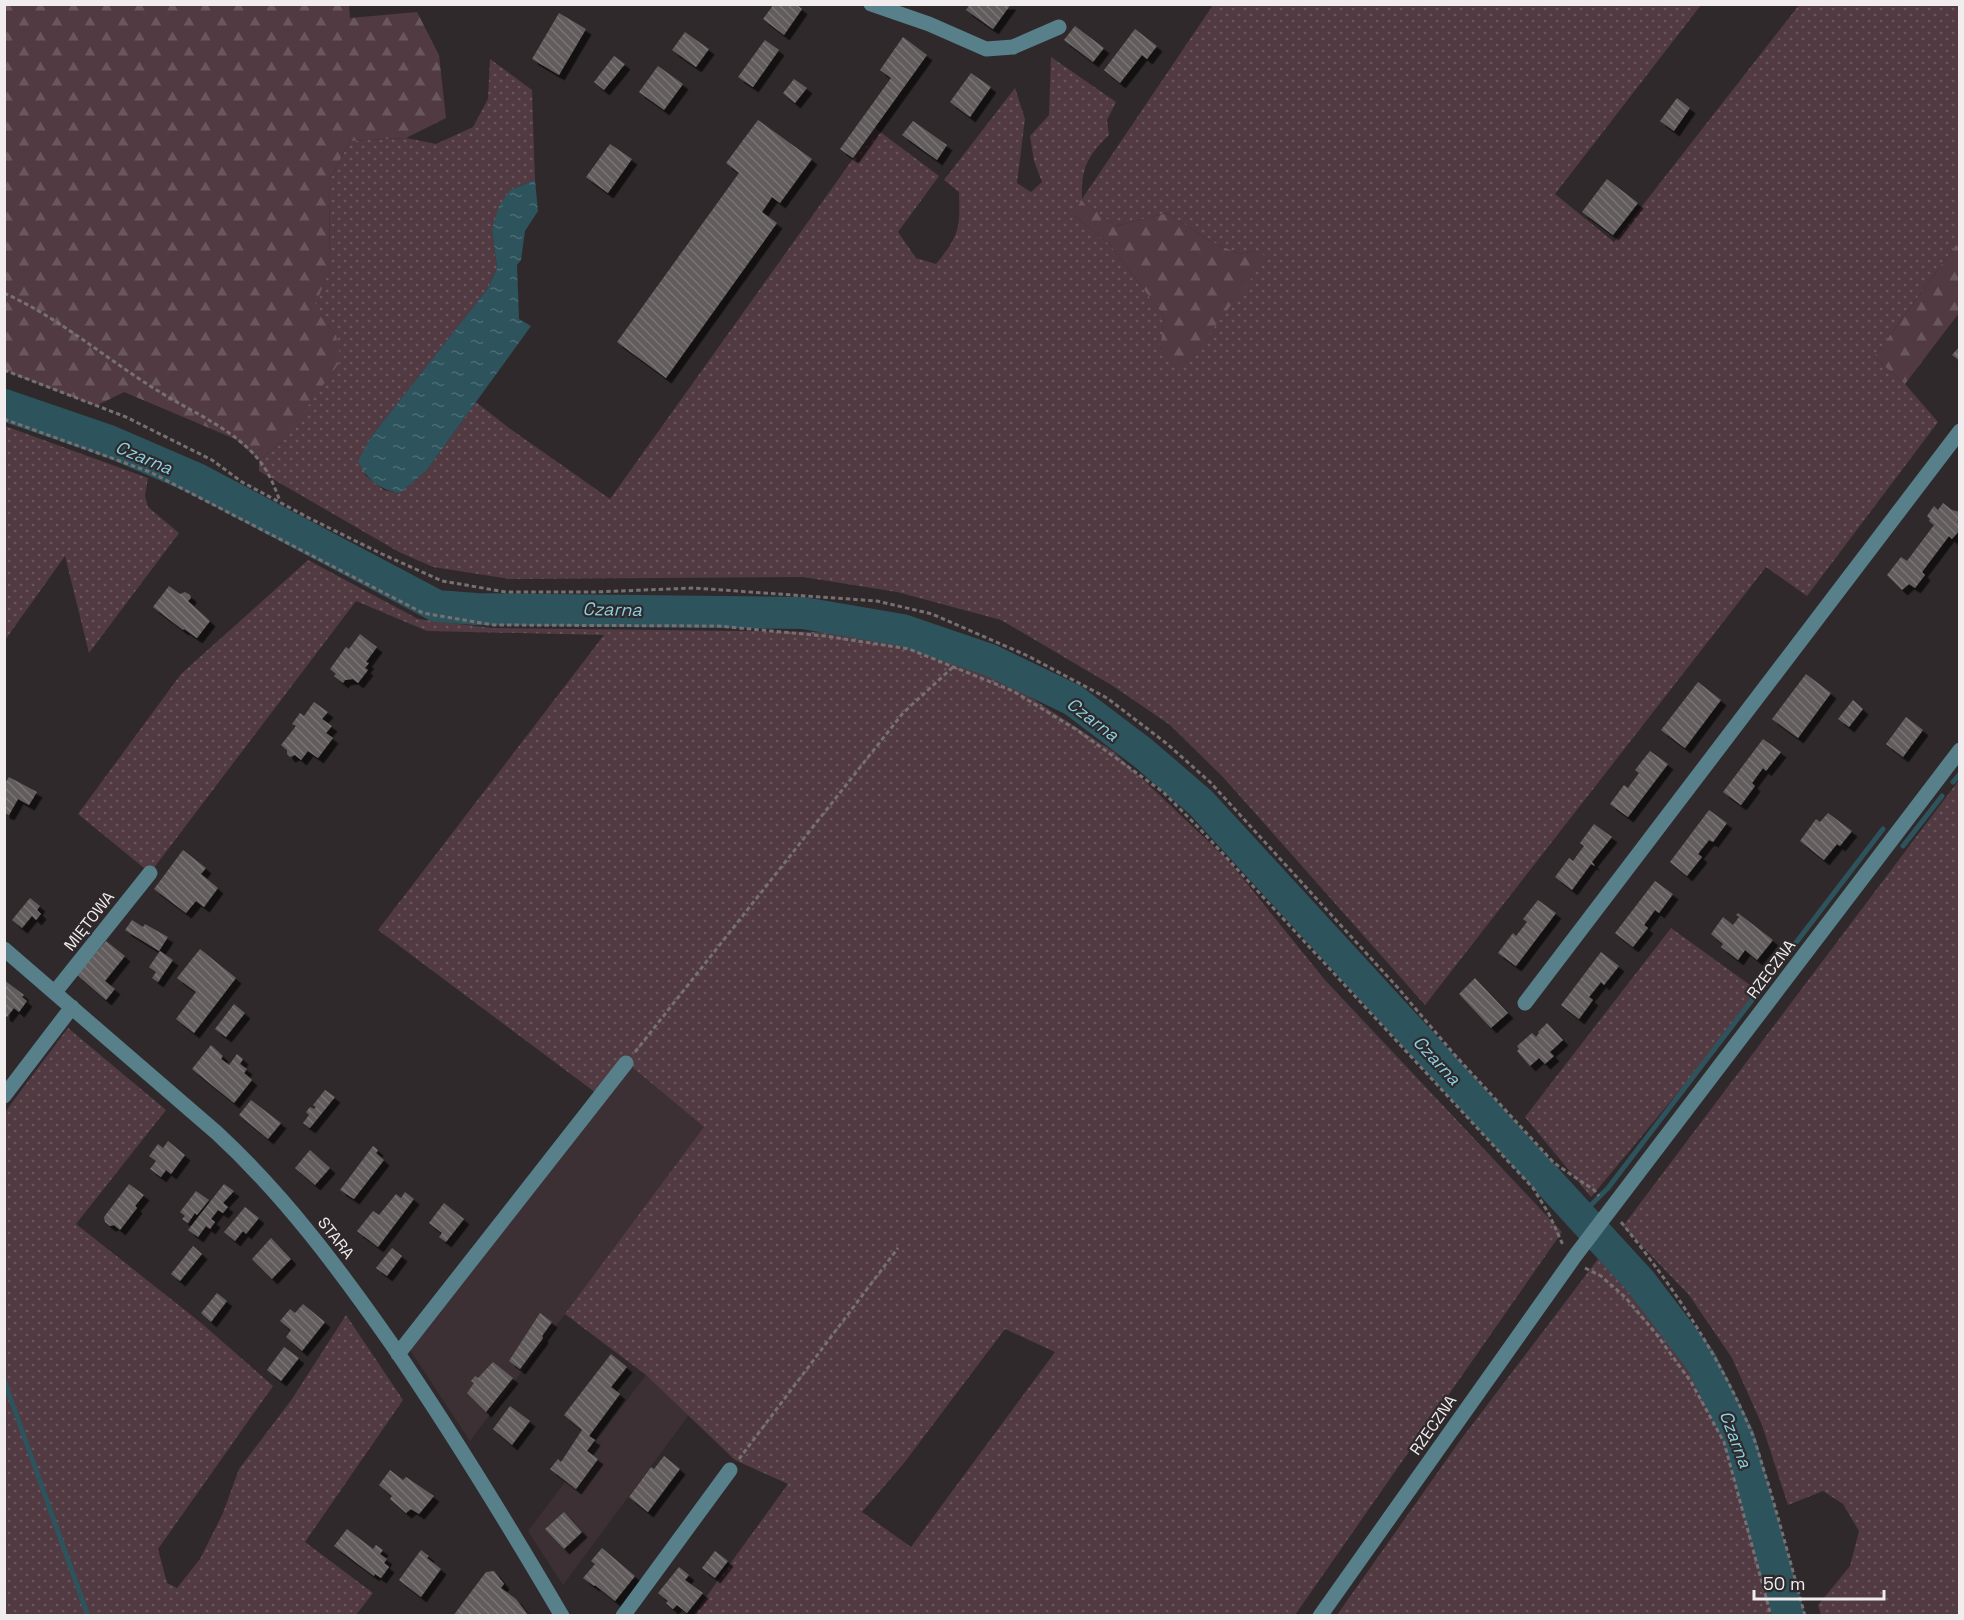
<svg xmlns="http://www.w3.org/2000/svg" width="1964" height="1620" font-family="'Space Grotesk',sans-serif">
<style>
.built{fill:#3c3034}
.grass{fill:url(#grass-dots);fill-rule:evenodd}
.forest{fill:url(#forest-firs)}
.water{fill:url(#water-ripples)}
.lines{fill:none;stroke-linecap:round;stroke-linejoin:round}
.stream{stroke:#2d535c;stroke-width:5}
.river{stroke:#2d535c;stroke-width:32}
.building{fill:url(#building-back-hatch);filter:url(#shadow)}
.path{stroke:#767072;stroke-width:3;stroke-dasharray:4.5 3;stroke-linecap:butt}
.minor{stroke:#58808a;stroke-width:15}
.labels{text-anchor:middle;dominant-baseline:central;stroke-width:4.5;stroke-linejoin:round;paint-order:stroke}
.street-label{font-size:16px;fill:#f1edee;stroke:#2f292b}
.water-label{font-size:18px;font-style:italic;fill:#88d0e2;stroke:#2f292b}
</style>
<defs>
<pattern id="grass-dots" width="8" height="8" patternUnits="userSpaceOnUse" patternTransform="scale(1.5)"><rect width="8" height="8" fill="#513a41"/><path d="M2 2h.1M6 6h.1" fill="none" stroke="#6a575d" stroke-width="1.8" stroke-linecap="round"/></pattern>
<pattern id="forest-firs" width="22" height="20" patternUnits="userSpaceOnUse" patternTransform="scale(1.5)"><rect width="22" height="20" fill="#513a41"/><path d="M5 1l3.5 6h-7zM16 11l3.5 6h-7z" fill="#6a575d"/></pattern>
<pattern id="water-ripples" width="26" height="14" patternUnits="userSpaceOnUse" patternTransform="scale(1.5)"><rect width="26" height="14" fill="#2d535c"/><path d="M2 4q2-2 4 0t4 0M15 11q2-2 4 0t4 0" fill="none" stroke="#4c6c74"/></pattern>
<pattern id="building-back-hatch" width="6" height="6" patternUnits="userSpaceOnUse" patternTransform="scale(1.5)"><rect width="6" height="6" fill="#625c5d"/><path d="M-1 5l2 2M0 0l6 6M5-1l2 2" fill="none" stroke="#797475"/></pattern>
<filter id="shadow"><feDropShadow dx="5.5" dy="5.5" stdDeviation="0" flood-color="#0009"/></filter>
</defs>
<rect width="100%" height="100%" fill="#2f292b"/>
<path class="built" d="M632,1067L704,1127L933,1085L563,1585L528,1531L646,1375L565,1314L470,1441L410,1350Z"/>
<path class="grass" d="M1213,5H1701L1555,194L1614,242L1799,5H1959V241L1874,357L1905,384L1938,422L1807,596L1766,567L1425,1005L1223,777L1170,725L1113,686L1001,620L897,592L803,577L510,579L433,567L399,552L259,471V460L282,442L336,335L314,304L330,271L329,180L350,141L406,138L436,144L473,127L488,99L490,59L532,90L535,180L510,190L492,229L497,268L488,288L371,437L365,475L384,490L400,493L426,471L476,402L509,428L610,499L875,128L939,176L898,232L916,258L936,264C960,235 960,228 959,192L944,180L1015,88L1025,119L1017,183L1031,192L1042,182L1034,161L1030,136L1049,115L1051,57L1116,102L1107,120L1109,135C1087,156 1081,169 1082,199ZM1082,201L1116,226L1167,213L1212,242L1240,254L1258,250L1160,350L1164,316L1110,245L1074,215Z
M5,426L148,478L145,496L148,507L179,533L89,653L65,556L5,640Z
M308,560L418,619L492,628L833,632L932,650L1021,691L1114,752L1228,860L1325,980L1562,1232L1295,1615H693L788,1484L735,1460L646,1375L565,1314L704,1127L632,1067L600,1096L378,930L604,635L427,631L356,601L150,873L78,814L181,674ZM1005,1329L1055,1352L911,1547L862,1512L904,1463Z
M1959,780V1615H1821L1818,1605L1850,1566L1859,1531L1843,1504L1823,1491L1788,1505L1762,1425L1732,1358L1689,1295L1623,1226Z
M1671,928L1761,993L1591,1197L1525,1117Z
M68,1028L166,1110L76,1224L200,1322L273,1386L158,1549L167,1583L177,1588L200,1559L223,1513L239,1469L292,1399L346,1315L403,1400L305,1542L373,1593L356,1615H5V1112Z
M1598,1259L1621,1280L1683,1352L1727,1438L1776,1615H1337L1459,1442Z"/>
<path class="forest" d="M349,5L350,18L417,12L439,55L446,118L406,138L350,141L329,180L330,271L315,304L336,335L341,360L282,442L259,460L235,439L124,392L96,406L5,371V5Z
M1081,200L1116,226L1167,213L1212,242L1240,254L1258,250L1267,258L1181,371L1160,350L1164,316L1110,245L1074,215Z
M1959,241V313L1905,384L1874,357Z"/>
<path class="water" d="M535,180L538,211L525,231L521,260L517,265L519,319L531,326L426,471L400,493C379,489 368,481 358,461L371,437L488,288L497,268L492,229L499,206L510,190Z"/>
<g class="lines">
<path class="stream" d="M1953,782L1960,774
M1903,846L1942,796
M1579,1213L1590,1206L1608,1188L1883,829
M4,1380L88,1616"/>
<path class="river" d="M4,405L109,441L197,479L437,606L476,609L803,613L902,630L990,660L1073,700L1143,753L1201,803L1640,1281L1701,1361L1739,1438L1789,1616"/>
</g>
<path class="building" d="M774,4H796L802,9L784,35L763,19Z
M970,4H1011L993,29L966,10Z
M559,13L586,29L559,75L532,59Z
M1075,26L1104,48L1093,62L1064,40Z
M1135,29L1157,46L1147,59L1142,55L1120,83L1104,70Z
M685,32L709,49L696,67L672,50Z
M903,37L927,55L853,158L840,149L891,78L880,70Z
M765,40L779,50L753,87L738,77Z
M614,56L625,64L604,90L594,82Z
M658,66L683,84L664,110L639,92Z
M971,73L991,87L970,117L950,102Z
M794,79L807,88L795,103L783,93Z
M1677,98L1690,108L1674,131L1660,121Z
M758,120L812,159L780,203L772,197L762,212L777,223L666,378L617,342L739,173L726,163Z
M913,121L947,145L937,160L902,135Z
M610,144L632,159L608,193L586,177Z
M1607,179L1638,203L1613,235L1582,212Z
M1960,346V361L1952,355Z
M1943,503L1952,510L1960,512V519L1957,522L1960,523V530L1952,539L1949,536L1922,572L1925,575L1915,588L1909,584L1902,590L1887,575L1901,557L1907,561L1934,525L1929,521L1930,519L1927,516L1934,506L1938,510Z
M169,586L180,594L185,592L190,595L191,598L188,601L210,621L197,638L184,629L183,630L153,607Z
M360,634L377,647L366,662L369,663L365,668L368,670L358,683L353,679L345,680L343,683L334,676L336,674L330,669L346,647L349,649Z
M1806,674L1831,693L1798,738L1772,719Z
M1698,682L1721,700L1685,748L1661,730Z
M1853,700L1863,709L1849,727L1838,719Z
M314,702L328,712L322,719L332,726L326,733L333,738L318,758L308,751L301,760L295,755L290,757L287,754V750L281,745L296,726L292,724L300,713L304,716Z
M1906,717L1923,730L1903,757L1886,744Z
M1763,739L1781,752L1766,771L1763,768L1752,783L1755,786L1741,805L1723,792Z
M1650,751L1668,764L1628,817L1610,804L1624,785L1628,788L1639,773L1635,770Z
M9,777L37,792L29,805L18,799L9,815L4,813V785Z
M1709,810L1727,823L1713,842L1709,840L1698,854L1702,857L1687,876L1670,862Z
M1828,813L1852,831L1840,846L1837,844L1824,860L1800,841L1816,819L1820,822Z
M1594,824L1612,837L1592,862L1595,866L1591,864L1572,890L1555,877L1569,858L1573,861L1578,854L1584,846L1580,843Z
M183,850L206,868L201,874L218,888L204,907L196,901L186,913L154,889Z
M1655,881L1673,894L1659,913L1655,910L1650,917L1644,925L1648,928L1633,947L1615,933Z
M30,898L40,906L37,910L41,914L36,920L32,916L22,928L12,920Z
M1538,900L1556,913L1516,966L1498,953L1513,933L1516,936L1527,922L1523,919Z
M1738,913L1773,940L1757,960L1745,950L1738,960L1721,947L1723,944L1711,934L1723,917L1733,925L1739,917L1736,915Z
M132,920L143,927L145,924L168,937L159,951L125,930Z
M106,941L125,956L105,981L115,989L106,1000L77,975Z
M200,949L236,978L194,1033L176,1019L196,992L177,978Z
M160,951L173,960L158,982L152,978L156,972L149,967Z
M1601,952L1619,966L1604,985L1601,982L1589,997L1593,1000L1579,1019L1561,1005Z
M1475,978L1508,1013L1491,1028L1459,994Z
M4,980L24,995L22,997L27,1001L19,1012L14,1008L7,1017L4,1015Z
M234,1004L245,1013L226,1037L215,1029Z
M1547,1023L1563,1040L1550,1052L1554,1056L1545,1064L1539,1058L1530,1066L1517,1051L1519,1049L1517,1046L1532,1033L1536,1037L1539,1033L1538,1032Z
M211,1045L223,1056L221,1059L229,1065L237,1054L243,1059L240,1064L247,1069L244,1073L252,1080L234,1103L192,1069Z
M325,1090L335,1097L310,1128L303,1123L309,1115L306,1112L310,1107L314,1109L316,1107L313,1105Z
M251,1100L281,1123L268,1139L239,1115Z
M168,1141L185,1155L171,1174L166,1170L161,1177L150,1169L156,1161L149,1156L158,1144L163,1148Z
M373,1146L378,1150L376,1153L384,1160L354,1199L340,1190Z
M310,1150L330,1168L315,1185L295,1168Z
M129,1184L144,1195L135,1206L137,1208L120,1230L114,1225L110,1226L105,1222L104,1217Z
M224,1184L234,1191L223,1203L228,1207L223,1213L218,1210L211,1219L215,1222L210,1229L206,1226L198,1237L188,1230Z
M196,1191L209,1200L197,1215L195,1213L188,1223L182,1219L185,1216L180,1212Z
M405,1192L414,1199L378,1247L357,1231L373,1211L379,1215L396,1194L401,1198Z
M444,1203L464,1219L446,1242L439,1237L442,1233L429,1223Z
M245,1207L259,1218L246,1234L243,1231L235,1241L224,1232Z
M271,1238L291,1259L272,1279L252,1259Z
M193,1246L202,1254L180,1281L171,1274Z
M392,1248L402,1256L387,1276L376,1268Z
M217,1293L227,1301L211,1322L201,1313Z
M303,1304L325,1322L302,1351L286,1337L291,1330L280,1321L290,1309L295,1313Z
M540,1313L552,1322L542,1336L543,1338L520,1369L509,1361Z
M284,1347L299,1358L281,1381L267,1370Z
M611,1354L627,1367L611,1387L620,1394L589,1436L595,1440L587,1451L598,1459L576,1489L550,1469L558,1459L561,1462L582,1430L564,1415Z
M493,1362L513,1378L486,1412L467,1393L474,1383L471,1381L475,1376L478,1378Z
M510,1406L530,1421L512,1445L493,1429Z
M664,1456L680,1469L648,1512L629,1497L651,1467L654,1469Z
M390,1470L403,1480L406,1477L434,1496L419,1514L411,1509L406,1513L390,1499L392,1496L379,1485Z
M564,1512L582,1532L564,1549L545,1529Z
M347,1529L373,1549L376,1545L383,1550L380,1554L387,1559L384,1563L389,1567L381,1578L375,1574L374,1576L334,1546Z
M602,1548L635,1576L615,1601L595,1585L594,1586L583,1578L595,1564L591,1561Z
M421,1550L429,1556L427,1558L441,1569L421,1597L399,1580Z
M715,1551L728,1561L715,1578L702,1568Z
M679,1567L689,1575L685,1580L703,1593L687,1613L677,1605L673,1609L666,1603L668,1601L658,1593Z
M494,1571L504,1584L501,1588L516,1599L529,1616H453L486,1572Z"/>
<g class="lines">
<path class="path" d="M4,293C64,320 114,366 170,398C202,417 239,433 262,464C270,475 275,488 280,501
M4,370L126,417L212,460L242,482L309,518L382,554L442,581L506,592H595L694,588L877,601L932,614L1028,656L1107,698L1166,743L1210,782L1398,988L1454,1054L1554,1163L1594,1190L1599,1196
M4,419L150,472L423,613L494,625L718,626L825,636L909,649L1013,691L1077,730L1163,792L1199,828L1533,1188L1549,1214L1563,1245
M635,1052L903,713L953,667
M1621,1222C1673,1286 1719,1355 1751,1431C1758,1448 1762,1466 1768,1483C1781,1527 1793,1571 1805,1616
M1585,1268L1601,1276L1626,1298L1657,1335L1691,1382L1724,1442L1771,1616
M739,1459L898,1248"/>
<path class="minor" d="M871,4L929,24L986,49L1013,47L1059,27
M4,949L217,1133C285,1196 340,1270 393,1346C453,1434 508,1524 562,1616
M55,992L150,873
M1525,1003L1960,431
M4,1096L72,1007
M398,1354L626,1063
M623,1616L730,1470
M1320,1616L1575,1256L1960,750"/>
</g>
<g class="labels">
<g class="street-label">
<text transform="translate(89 921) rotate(-52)">MIĘTOWA</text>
<text transform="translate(1771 969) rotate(-53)">RZECZNA</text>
<text transform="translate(336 1238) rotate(52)">STARA</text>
<text transform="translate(1433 1425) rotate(-55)">RZECZNA</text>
</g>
<g class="water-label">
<text transform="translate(144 457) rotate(23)">Czarna</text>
<text transform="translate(612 609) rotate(1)">Czarna</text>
<text transform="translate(1093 719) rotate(37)">Czarna</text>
<text transform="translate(1437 1060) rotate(47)">Czarna</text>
<text transform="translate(1736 1439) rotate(69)">Czarna</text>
</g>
</g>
<rect width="1964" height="1620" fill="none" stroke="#f1edee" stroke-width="12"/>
<path d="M1754 1590v9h130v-9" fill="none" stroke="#f1edee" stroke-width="3"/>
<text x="1763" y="1590" font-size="18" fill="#f1edee" stroke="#2f292b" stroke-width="4.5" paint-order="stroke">50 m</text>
</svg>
